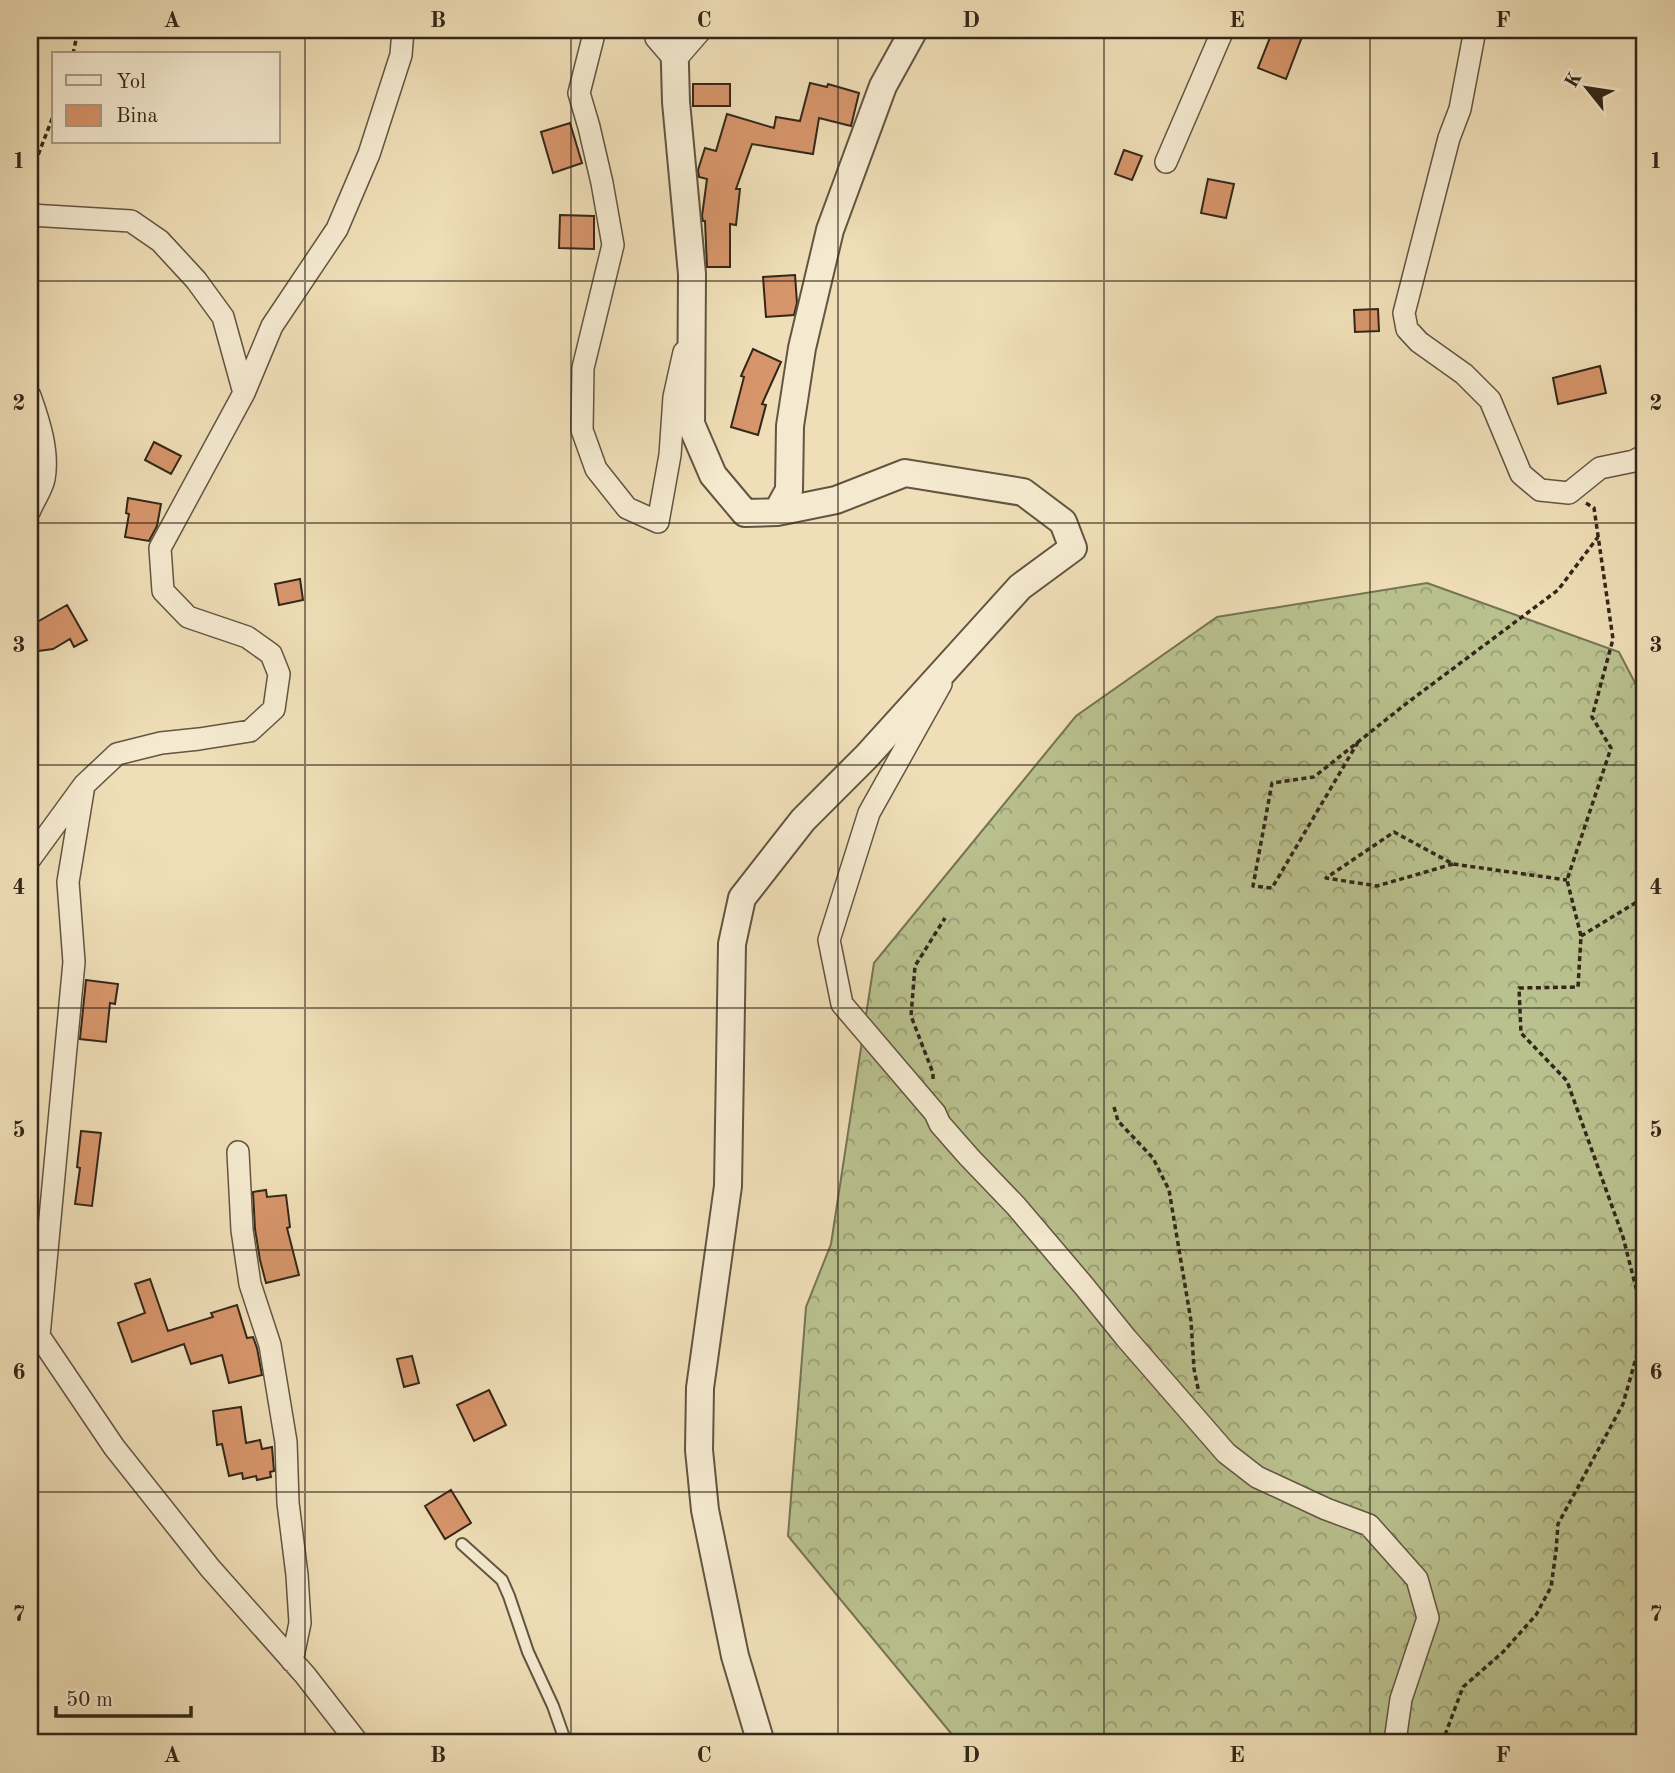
<svg xmlns="http://www.w3.org/2000/svg" width="1675" height="1773" font-family="'Old Standard TT',serif">
<style>
.forest{fill:url(#forest-crowns);stroke:#767454;stroke-width:2}
.building{fill:#d7956b;stroke:#33271a;stroke-width:2}
.lines{fill:none;stroke-linecap:round;stroke-linejoin:round}
.service-casing{stroke:#625541;stroke-width:14}
.minor-casing{stroke:#625541;stroke-width:24}
.tertiary-casing{stroke:#625541;stroke-width:30}
.path{stroke:#33271a;stroke-width:3.5;stroke-dasharray:5 3.5;stroke-linecap:butt}
.service{stroke:#f5ead0;stroke-width:10}
.minor{stroke:#f5ead0;stroke-width:21}
.tertiary{stroke:#f5ead0;stroke-width:26}
.grid{fill:none;stroke:#33271a;stroke-width:2;stroke-opacity:0.55}
.neatline{fill:none;stroke:#33271a;stroke-width:2.5}
.grid-label{font-size:23px;text-anchor:middle;font-weight:bold;fill:#33271a}
</style>
<defs>
<pattern id="forest-crowns" width="20" height="18" patternUnits="userSpaceOnUse" patternTransform="scale(1.75)"><rect width="20" height="18" fill="#b9c18e"/><path d="M2 6a3 3 0 1 1 6 0M12 15a3 3 0 1 1 6 0" fill="none" stroke="#979d73"/></pattern>
</defs>
<rect width="100%" height="100%" fill="#efdeb7"/>
<filter id="stains"><feTurbulence type="fractalNoise" baseFrequency=".00286" numOctaves="4"/><feColorMatrix values="0 0 0 0 .2 0 0 0 0 .09 0 0 0 0 .02 0 0 0 .5 -.17"/></filter>
<radialGradient id="worn" r=".72"><stop offset=".6" stop-color="#630" stop-opacity="0"/><stop offset="1" stop-color="#630" stop-opacity=".3"/></radialGradient>
<path class="forest" d="M1427,583L1619,652L1645,702V1743H959L788,1536L806,1307L831,1244L874,963L1076,716L1217,617Z"/>
<path class="building" d="M1273,30H1292L1303,34L1286,79L1258,68Z
M810,83L827,87L828,84L859,93L851,126L819,118L813,154L752,144L736,189H740L736,225L730,224V267H707L705,221H703L702,216L707,179L699,177L698,170L705,148L716,151L727,114L774,128L776,117L800,121Z
M693,84H730V106H693Z
M570,123L582,163L553,173L541,132Z
M1124,150L1142,156L1132,180L1115,174Z
M1208,179L1234,184L1226,218L1201,213Z
M560,215L594,216V249L559,248Z
M795,275L797,303L794,315L766,317L763,277Z
M1378,309L1379,331L1355,332L1354,310Z
M753,349L781,362L762,404L766,405L758,435L731,427L744,377L741,376Z
M1600,366L1606,393L1558,404L1553,378Z
M154,442L181,456L171,474L145,460Z
M128,498L161,504L157,526L149,541L125,537L129,514L126,513Z
M300,579L303,600L279,605L275,584Z
M67,605L87,640L74,647L70,639L53,649L30,652V626Z
M86,980L118,984L115,1004L110,1003L106,1042L80,1039Z
M81,1131L101,1133L92,1206L75,1204L80,1168L77,1167Z
M266,1190L267,1197L286,1195L290,1227L287,1228L299,1275L266,1283L260,1260L255,1229L253,1192Z
M150,1279L168,1331L213,1317L211,1313L237,1305L247,1338L253,1337L257,1348L262,1375L229,1383L222,1355L191,1364L184,1344L132,1362L118,1323L145,1313L135,1284Z
M412,1356L419,1383L404,1387L397,1359Z
M489,1390L506,1425L474,1441L457,1405Z
M241,1407L246,1443L260,1440L262,1449L272,1447L274,1471L270,1472L271,1477L257,1480L256,1476L243,1479L242,1473L229,1476L222,1444L217,1445L213,1411Z
M451,1490L471,1523L445,1539L425,1506Z"/>
<g class="lines">
<g class="service-casing">
<path id="service" d="M462,1544L502,1580L509,1596L528,1652L553,1706L566,1743"/>
</g>
<g class="minor-casing">
<path id="minor" d="M595,30L579,93L589,127L602,183L613,245L583,368L582,430L596,469L627,508L658,522L670,455L674,397L684,352
M655,30L656,38L675,60L701,30
M1475,30L1460,109L1449,138L1404,313L1407,329L1419,342L1464,374L1490,400L1521,474L1540,490L1569,493L1600,468L1634,461L1645,455
M1166,162L1223,30
M30,215L131,221L160,241L196,280L223,317L244,393
M30,396C39,421 49,452 44,479C42,489 34,500 30,510
M941,684L869,813L829,940L842,1004L935,1113L940,1124L969,1157L1016,1206L1084,1286L1126,1338L1226,1453L1257,1477L1326,1509L1369,1525L1417,1579L1428,1618L1401,1699L1395,1741L1396,1743
M30,859L84,785L117,754L161,743L199,739L250,731L274,709L279,674L271,654L247,637L188,617L163,591L160,548L244,393L272,326L337,229L369,154L401,55L403,30
M238,1152L242,1230L250,1284L270,1345L286,1442L288,1503L297,1575L300,1623L292,1661
M31,1324L114,1447L210,1568L305,1675L358,1743
M39,1336L74,962L68,882L83,791"/>
</g>
<g class="tertiary-casing">
<path id="tertiary" d="M674,30L676,102L692,274L691,424L713,475L745,513L777,512L789,490L790,426L802,348L830,230L883,86L914,30
M761,1743L735,1656L705,1510L699,1450L700,1388L728,1186L732,944L742,898L803,820L867,756L1020,587L1073,548L1063,522L1023,492L905,473L836,500L777,512"/>
</g>
<path class="path" d="M73,54L78,30
M31,196L33,168L54,114
M1586,503L1594,508L1613,639L1592,717L1611,748L1567,880L1581,936L1578,987L1519,988L1521,1033L1567,1081L1623,1237L1645,1323
M1358,742L1272,888L1253,886L1272,783L1314,777L1407,703L1558,590L1598,537
M1453,864L1377,886L1326,878L1394,832L1453,864L1567,880
M1581,936L1645,897
M933,1079V1073L911,1016L915,966L945,918
M1114,1107L1118,1121L1153,1158L1169,1190L1191,1321L1194,1369L1199,1393
M1447,1743L1445,1735L1463,1687L1503,1652L1536,1615L1551,1587L1556,1551L1558,1524L1623,1404L1645,1326"/>
<use href="#service" class="service"/>
<use href="#minor" class="minor"/>
<use href="#tertiary" class="tertiary"/>
</g>
<path class="grid" d="M305,30V1743M571,30V1743M838,30V1743M1104,30V1743M1370,30V1743M30,281H1645M30,523H1645M30,765H1645M30,1008H1645M30,1250H1645M30,1492H1645"/>
<rect width="1675" height="1773" fill="none" stroke="#efdeb7" stroke-width="77"/>
<rect x="52" y="52" width="228" height="91" fill="#f5ead0" stroke="#a79c87" stroke-width="2"/>
<rect x="66" y="75" width="35" height="10" fill="#f5ead0" stroke="#a79c87" stroke-width="2"/>
<text x="116" y="88" font-size="21" fill="#33271a">Yol</text>
<rect x="66" y="105" width="35" height="21" fill="#d7956b" stroke="#a79c87" stroke-width="2"/>
<text x="116" y="122" font-size="21" fill="#33271a">Bina</text>
<g transform="translate(1587 88) rotate(300)" stroke="#f5ead0" stroke-width="5" paint-order="stroke">
<path d="M0-5L12 26L0 18L-12 26Z" fill="#33271a"/>
<text y="-10" font-size="19" font-weight="bold" text-anchor="middle" fill="#33271a">K</text>
</g>
<path d="M56 1706v10h135v-10" fill="none" stroke="#33271a" stroke-width="3.5"/>
<text x="66" y="1706" font-size="21" fill="#33271a" stroke="#f5ead0" stroke-width="5" paint-order="stroke">50 m</text>
<rect x="38" y="38" width="1598" height="1696" class="neatline"/>
<g class="grid-label">
<text x="172" y="27">A</text>
<text x="438" y="27">B</text>
<text x="704" y="27">C</text>
<text x="971" y="27">D</text>
<text x="1237" y="27">E</text>
<text x="1503" y="27">F</text>
<text x="19" y="168">1</text>
<text x="1656" y="168">1</text>
<text x="19" y="410">2</text>
<text x="1656" y="410">2</text>
<text x="19" y="652">3</text>
<text x="1656" y="652">3</text>
<text x="19" y="894">4</text>
<text x="1656" y="894">4</text>
<text x="19" y="1137">5</text>
<text x="1656" y="1137">5</text>
<text x="19" y="1379">6</text>
<text x="1656" y="1379">6</text>
<text x="19" y="1621">7</text>
<text x="1656" y="1621">7</text>
<text x="172" y="1762">A</text>
<text x="438" y="1762">B</text>
<text x="704" y="1762">C</text>
<text x="971" y="1762">D</text>
<text x="1237" y="1762">E</text>
<text x="1503" y="1762">F</text>
</g>
<rect width="100%" height="100%" filter="url(#stains)"/>
<rect width="100%" height="100%" fill="url(#worn)"/>
</svg>
